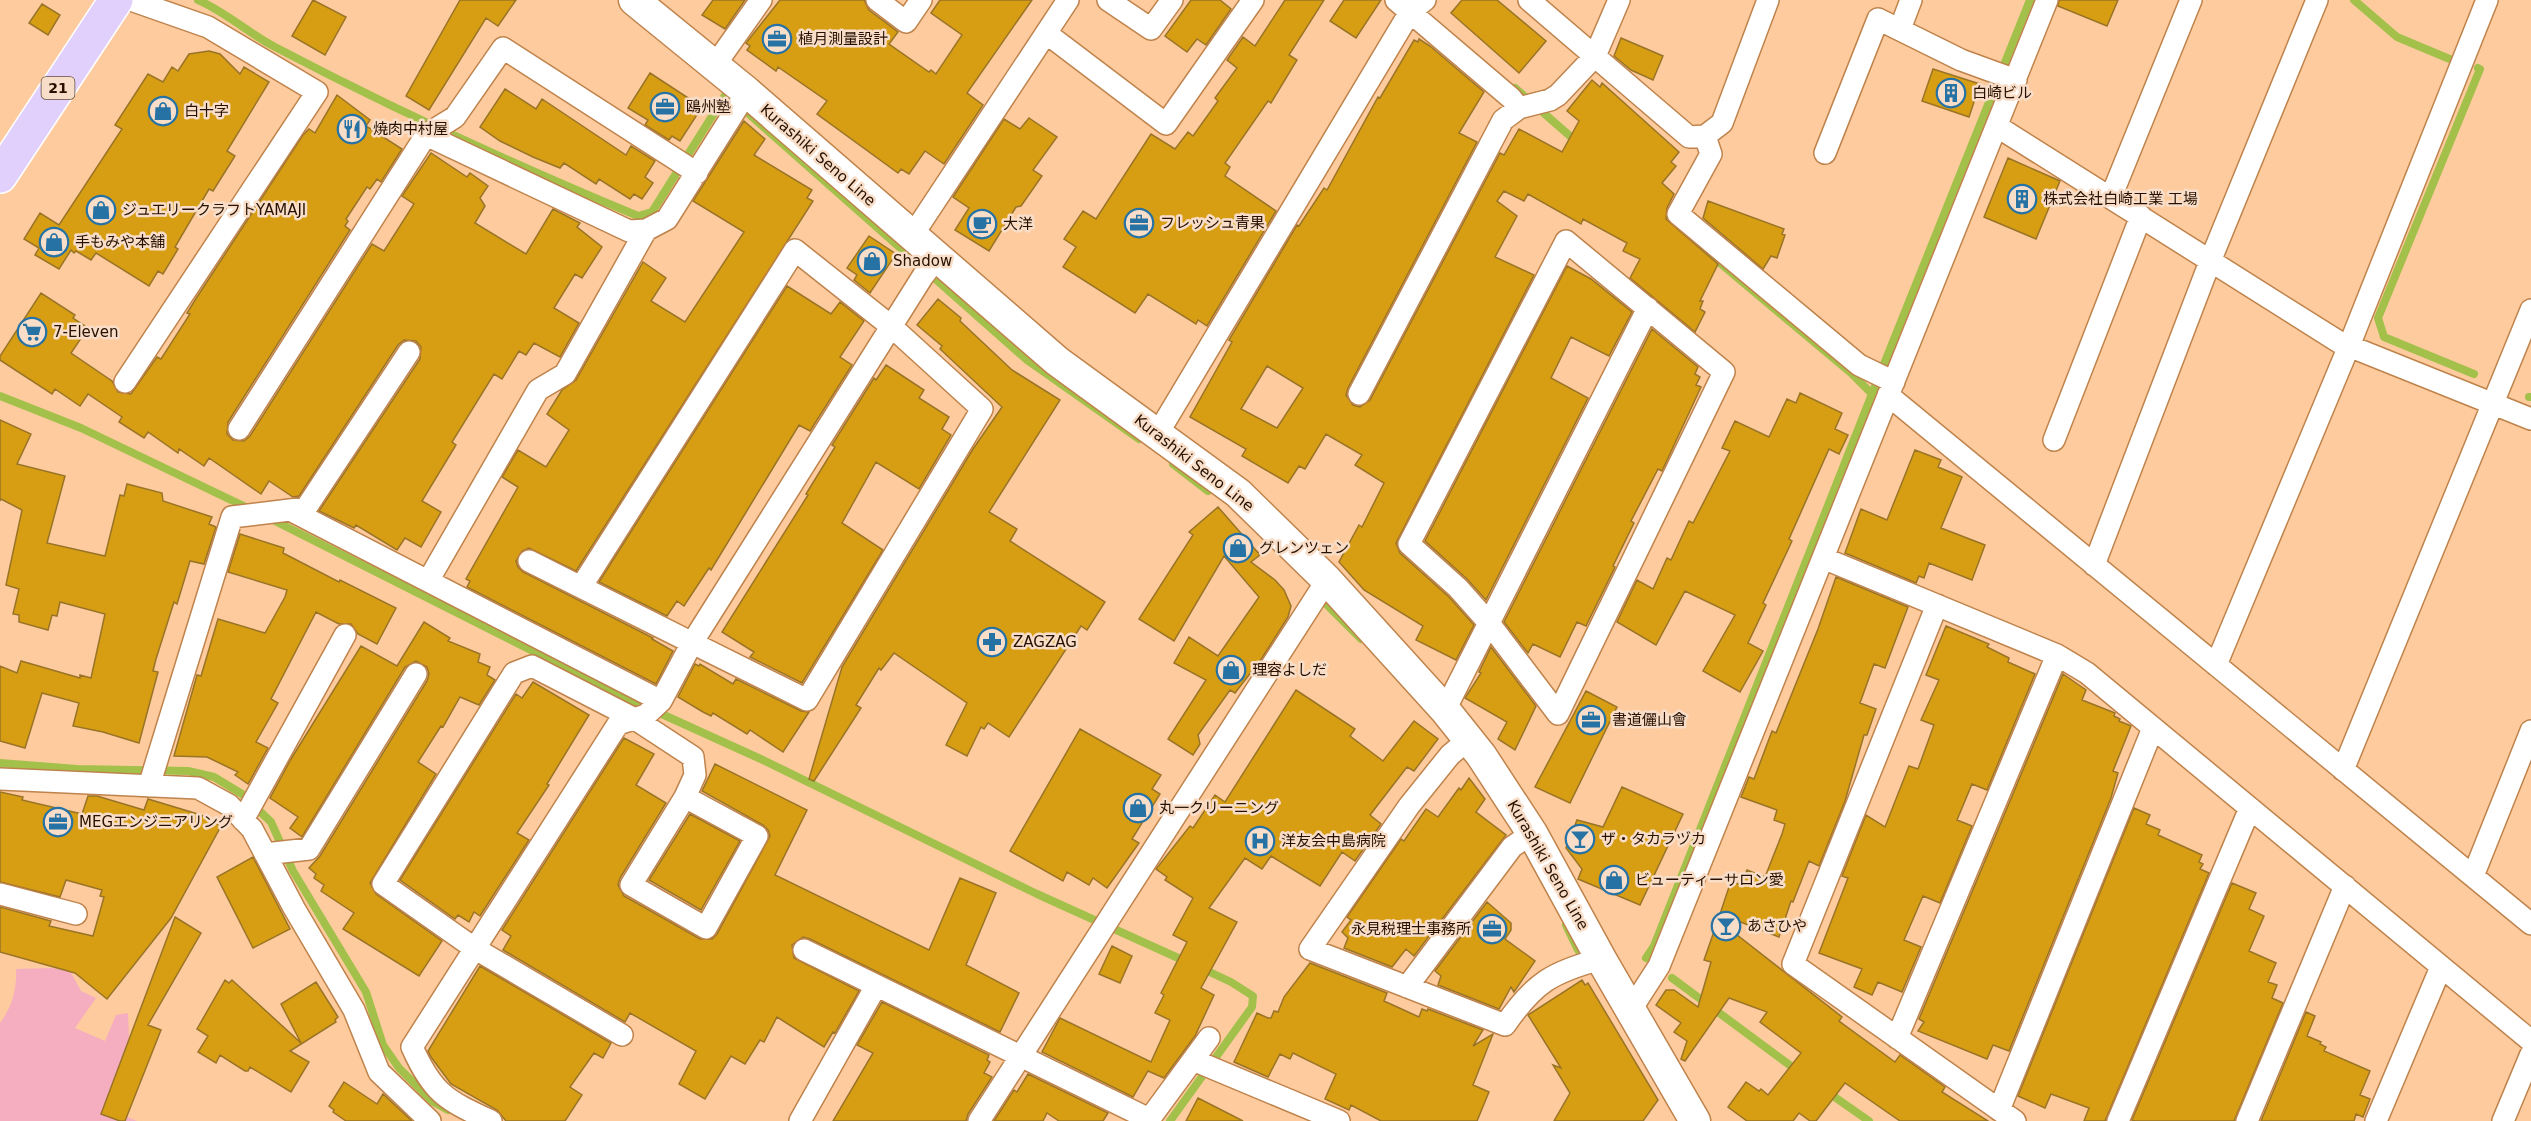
<svg xmlns="http://www.w3.org/2000/svg" width="2531" height="1121" font-family="'DejaVu Sans','Noto Sans JP',sans-serif">
<style>
.green{fill:#f5aec0}
.lines{fill:none;stroke-linecap:round;stroke-linejoin:round}
.stream{stroke:#a2c04a;stroke-width:8}
.building{fill:#d79e13;stroke:#997427;stroke-width:1.5;fill-rule:evenodd}
.street-casing{stroke:#bf834c;stroke-width:24}
.secondary-casing{stroke:#bf834c;stroke-width:33}
.primary-casing{stroke:#fff;stroke-width:36}
.street{stroke:#fff;stroke-width:21}
.secondary{stroke:#fff;stroke-width:30}
.primary{stroke:#e1cffc;stroke-width:33}
.labels{text-anchor:middle;dominant-baseline:central;stroke-width:5;stroke-linejoin:round;paint-order:stroke}
.shield{fill:#f8dec8;stroke:#664e3c;stroke-width:1.5}
.shield-label{font-size:14px;font-weight:bold;fill:#271000}
.poi-label{font-size:15px;fill:#271000;stroke:#f8dec8;text-anchor:start}
.street-label{font-size:15px;fill:#271000;stroke:#f8dec8}
</style>
<rect width="100%" height="100%" fill="#fecb9e"/>
<path class="green" d="M52,968L70,971L81,991L96,998L75,1028L105,1041L116,1015L128,1013L129,1037L111,1089V1110L137,1121H0V1023C12,1007 17,989 16,969Z"/>
<g class="lines">
<path class="stream" d="M198,0C226,12 248,33 275,47C393,109 515,165 638,216L652,212L726,94L732,99
M2354,0L2397,37L2452,60
M1515,88L1578,143
M741,107L1027,360L1139,439
M1658,211L1851,373L1872,394
M2474,374L2384,337L2378,318L2480,69L2478,68
M0,396L81,428L250,509
M2529,397H2531
M1173,464L1208,491
M269,518L622,696L763,760L1037,894L1187,962
M1328,606L1361,639
M0,763L77,769L188,771L214,777L242,794L271,822L293,871L366,992L383,1045L399,1068L432,1101L448,1110
M1566,925L1578,950
M1646,958L1654,946L1872,394L2030,0
M1672,978L1799,1072
M1826,1091L1869,1121
M1170,1121L1252,1007L1253,996L1231,982L1201,968"/>
</g>
<path class="building" d="M313,0L346,17L325,55L292,36Z
M460,0H516L498,26L486,18L429,110L406,96Z
M713,0H745L725,29L702,15Z
M780,0H864L869,10L898,32L889,44L929,72L931,70L936,74L962,35L931,13L940,0H1032L967,93L983,105L944,164L925,151L909,174L901,169L898,173L817,114L827,101L778,67L776,71L747,50L750,46L746,43Z
M1191,0H1220L1231,9L1206,45L1197,39L1187,52L1165,36Z
M1285,0H1324L1289,55L1297,60L1271,103L1268,101L1225,163L1230,167L1225,176L1276,211L1207,326L1198,320L1196,324L1148,294L1135,313L1063,267L1076,247L1064,239L1083,211L1096,219L1151,134L1175,149L1188,132L1193,136L1218,101L1215,98L1237,68L1227,60L1243,37L1255,46Z
M1344,0H1381L1356,38L1330,21Z
M1462,0H1497L1546,41L1519,73L1451,13Z
M2059,0H2118L2107,26L2058,6Z
M42,4L60,15L48,35L29,23Z
M1621,38L1663,56L1653,80L1631,70L1614,56Z
M1419,39L1430,46L1484,92L1459,133L1477,142L1348,388L1346,395L1353,405L1360,407L1370,400L1500,153L1504,155L1519,129L1562,152L1579,121L1567,111L1592,80L1600,87L1602,83L1679,152L1671,162L1676,166L1662,183L1674,194L1667,208L1666,219L1718,264L1700,301H1703L1700,309L1705,312L1695,332L1630,278L1640,259L1623,251L1627,243L1583,219L1581,224L1528,194L1524,201L1504,191L1497,201L1517,216L1495,257L1534,275L1396,543L1400,553L1449,597L1474,625L1456,660L1416,640L1423,626L1364,590L1339,562L1359,525L1362,527L1384,483L1355,465L1362,455L1326,434L1305,469L1299,466L1288,483L1242,456L1246,449L1190,417L1232,342L1229,340L1297,225L1299,226L1324,188L1327,190L1378,97L1380,98L1414,40L1418,42ZM1267,366L1303,388L1277,428L1241,409Z
M209,51L220,54L240,74L244,67L269,82L227,151L235,156L213,191L209,189L175,247L178,249L163,274L158,271L149,286L96,253L91,260L76,251L74,253L71,250L59,269L35,255L39,248L24,239L40,213L59,225L122,129L115,125L148,74L163,82L172,67L178,71L189,54Z
M1933,69L1980,84L1969,117L1922,101Z
M650,73L702,107L680,141L672,136L669,140L645,125L648,120L628,108Z
M505,89L536,109L542,99L626,155L631,146L655,161L645,177L653,183L642,199L634,194L630,199L599,179L596,184L564,163L560,168L533,157L500,141L480,127Z
M337,95L370,120L366,126L402,149L381,182L377,179L370,189L367,187L346,219L348,221L345,226L350,230L228,422L227,434L233,440L244,441L250,436L372,244L384,251L414,204L402,196L431,153L467,177L470,173L488,186L480,198L485,206L475,223L526,254L553,209L580,223L577,227L602,247L582,278L575,274L554,308L579,323L560,357L534,343L526,355L519,351L502,379L494,374L452,442L456,445L422,501L441,512L421,547L405,538L397,550L356,525L354,528L319,511L420,359L421,347L416,341L404,340L398,345L299,496L293,497L269,481L261,494L209,458L204,466L179,449L178,453L148,432L144,438L119,422L122,417L88,394L80,406L55,389L52,394L0,360V356L41,293L75,315L73,318L88,328L71,353L112,381L118,392L131,394L157,357L161,359L190,314L187,313L197,297L303,135L309,129L315,133Z
M1029,118L1057,137L1033,170L1042,176L1021,206L1016,207L989,251L955,230L969,208L953,197L1004,119L1020,129Z
M744,121L765,139L754,155L812,190L807,198L813,201L576,571L529,548L522,551L516,561L518,567L523,572L653,638L652,639L673,651L656,684L467,587L470,581L466,579L518,487L502,477L518,450L546,467L569,430L547,414L562,390L576,380L643,262L666,278L651,301L685,322L744,232L693,201Z
M2008,158L2060,181L2036,239L1984,217Z
M1708,201L1784,229L1782,234L1785,235L1777,258L1771,256L1763,269L1703,218Z
M869,236L896,254L870,293L854,280L857,275L847,268Z
M1567,266L1591,279L1632,312L1609,356L1571,337L1551,378L1588,398L1486,600L1467,579L1425,541Z
M787,286L831,314L840,302L864,321L840,357L852,365L810,431L799,425L711,570L709,568L684,606L677,601L667,616L599,582Z
M938,299L961,318L960,321L1012,370L1060,400L989,512L1017,529L1010,541L1105,602L1087,630L1081,626L1009,737L988,723L984,729L981,727L967,756L946,745L967,703L894,653L881,670L879,668L856,705L861,708L814,781L809,779L842,667L973,449L1002,407L940,349L942,346L917,325Z
M1652,329L1698,367L1695,374L1700,377L1696,385L1701,387L1662,471L1658,469L1631,521L1634,523L1613,566L1615,567L1586,626L1577,622L1560,657L1533,644L1528,653L1504,622Z
M886,365L924,390L919,398L949,417L942,429L951,435L919,489L876,462L842,523L883,550L802,683L750,657L754,652L722,632L808,495L806,494L835,447L832,445L874,378L876,380Z
M1800,393L1842,413L1835,429L1848,435L1839,454L1829,449L1789,539L1792,541L1763,603L1766,605L1748,643L1763,651L1740,692L1703,671L1735,615L1685,591L1656,645L1617,622L1637,580L1653,589L1667,558L1671,560L1689,521L1693,523L1730,451L1722,448L1735,421L1769,437L1787,399L1796,403Z
M0,420L31,434L17,464L65,476L47,543L105,556L120,495L124,496L127,484L162,493L163,501L212,517L209,524L216,527L204,564L190,561L177,604L174,602L156,659L153,671L158,672L139,743L103,732L73,726L79,703L42,693L25,748L0,741V666L17,673L21,661L80,678V675L91,678L105,614L60,602L57,616L52,615L48,630L19,622V615L13,614L19,589L6,585L22,510L1,499L0,501Z
M1915,450L1941,460L1938,467L1962,477L1941,528L1985,545L1972,580L1929,563L1924,578L1919,576L1916,583L1845,553L1861,509L1887,520Z
M1218,507L1260,555L1251,562L1275,580L1284,590L1291,606L1288,617L1262,658L1235,693L1230,690L1198,735L1200,744L1193,755L1168,739L1206,680L1174,663L1189,637L1218,656L1259,597L1224,556L1174,641L1139,619L1193,535L1189,532Z
M240,534L284,548L283,553L339,582L340,580L396,608L377,644L358,634L351,624H339L316,612L271,699L278,703L256,742L268,748L248,784L235,775L238,772L207,757L174,756L197,675L201,676L218,619L265,633L285,597L287,590L228,572Z
M1836,577L1908,607L1885,668L1874,664L1860,703L1876,709L1867,735H1864L1845,801L1819,866L1809,861L1793,902L1791,901L1779,937L1720,914L1731,881L1741,885L1747,870L1765,877L1782,834L1785,824L1774,820L1777,810L1741,797L1749,777L1754,779L1772,731L1776,733L1818,629Z
M424,622L450,638L448,641L480,654L478,662L490,667L487,675L495,680L479,705L460,697L443,727L441,726L418,762L436,774L370,883L376,894L442,941L419,976L343,929L354,913L321,891L324,885L314,878L316,874L309,868L320,856L427,681L429,674L427,667L416,661L405,667L302,837L290,828L298,817L270,798L291,759L361,646L397,666Z
M1946,626L1989,644L1987,647L2009,658L2008,662L2035,674L1987,790L1972,784L1957,820L1972,826L1940,903L1923,896L1904,940L1921,947L1902,992L1878,982L1872,995L1854,987L1862,969L1819,953L1848,878L1842,876L1866,815L1885,827L1909,766L1918,769L1934,725L1921,720L1939,680L1926,675Z
M1491,647L1536,706L1515,750L1498,739L1507,722L1465,698L1481,673L1479,672Z
M695,664L699,666L700,664L733,684L736,679L801,711L809,712L783,752L750,730L747,734L713,713L711,716L703,712L678,697Z
M2063,674L2086,690L2082,700L2115,713L2114,716L2120,719L2119,721L2131,726L2113,771L2118,773L2111,798L2009,1051L1993,1045L1987,1059L1918,1031L1924,1022L1919,1019Z
M533,682L589,715L547,784L549,785L517,833L529,840L480,916L474,912L469,922L458,915L455,919L400,880L516,694L522,698Z
M1296,690L1355,729L1350,736L1383,761L1414,721L1438,739L1414,771L1407,767L1370,815L1381,824L1355,861L1342,852L1320,886L1271,856L1262,869L1245,858L1209,908L1237,922L1201,988L1214,995L1195,1036L1164,1078L1148,1071L1133,1097L1042,1052L1060,1018L1151,1062L1170,1020L1155,1013L1164,995L1161,993L1187,942L1173,935L1193,898L1165,880L1167,877L1156,869L1190,826L1193,828L1215,795L1225,802Z
M1586,691L1617,707L1570,803L1535,787Z
M1080,729L1161,775L1152,789L1160,794L1132,839L1139,843L1107,888L1093,878L1089,885L1067,872L1063,881L1010,851Z
M624,738L654,754L636,785L666,803L620,878L618,885L624,896L700,939H712L717,934L770,836L768,830L763,825L702,791L715,764L807,810L775,875L929,950L960,878L996,893L966,965L1019,993L1000,1032L810,939L803,937L792,945L794,958L859,991L835,1033L833,1032L824,1047L777,1017L764,1042L760,1040L745,1064L731,1056L705,1099L679,1084L696,1051L630,1013L625,1022L503,950L511,936L502,930Z
M1469,778L1485,799L1476,812L1506,835L1414,956L1406,949L1392,967L1344,948L1348,938L1342,932L1351,920L1347,917L1401,839L1404,841L1426,809L1438,817L1459,788L1461,790Z
M1622,787L1683,814L1640,905L1578,879L1582,869L1566,848L1577,820L1603,827Z
M0,792L23,797L22,800L82,814L88,796H97L144,810L148,799L201,815L221,826L171,918L107,999L75,973L0,952V907L51,921L49,926L93,936L104,897L100,896L102,890L66,880L60,897L0,882Z
M2134,808L2150,815L2146,824L2160,830L2158,835L2202,855L2199,862L2203,864L2200,869L2209,873L2105,1121H2084L2089,1108L2051,1094L2045,1108L2018,1096Z
M690,814L740,841L701,910L649,880Z
M253,857L290,929L253,948L217,877Z
M2232,883L2256,893L2249,909L2264,916L2249,951L2276,963L2268,982L2277,985L2272,998L2283,1003L2234,1121H2135L2132,1120Z
M1487,902L1511,923V930L1505,939L1535,961L1514,992L1511,987L1499,1009L1438,985L1441,976L1435,971Z
M175,917L201,933L148,1025L161,1030L125,1121H120L101,1114Z
M1718,920L1842,1017L1839,1021L1895,1062L1900,1055L1945,1087L1942,1092L1988,1121H1900L1845,1083L1816,1121H1810L1799,1113L1793,1121H1747L1728,1107L1746,1082L1759,1091L1761,1089L1768,1095L1801,1053L1760,1022L1767,1012L1729,998L1685,1061L1681,1059L1687,1041L1674,1032L1681,1023L1656,1005L1666,990H1674L1698,1007L1711,962L1704,960Z
M1112,946L1132,956L1120,983L1099,974Z
M1310,963L1387,993L1384,1001L1419,1017L1422,1009L1427,1011L1428,1009L1483,1030L1473,1046L1493,1034L1473,1085L1489,1092L1477,1121H1381L1351,1105L1349,1110L1325,1099L1336,1074L1293,1053L1290,1059L1280,1054L1268,1077L1234,1062L1257,1013L1268,1018H1271L1274,1011L1278,1012L1284,997Z
M480,966L611,1043L603,1058L594,1053L570,1087L582,1095L565,1121H506L497,1110L451,1084L431,1057L428,1051Z
M225,980L229,983L232,980L301,1043L281,1004L316,982L338,1017L335,1020L336,1022L290,1051L309,1062L291,1092L250,1067L248,1071H245L220,1055L216,1063L198,1052L208,1036L197,1029Z
M1582,980L1585,985L1588,983L1658,1100L1643,1121H1554L1570,1093L1553,1065L1561,1068L1528,1015Z
M882,1002L989,1055L987,1060L990,1062L984,1073L992,1077L968,1114L966,1121H833L873,1053L857,1045Z
M2306,1012L2315,1016L2307,1036L2321,1042L2320,1044L2326,1047L2324,1051L2370,1071L2360,1095L2370,1099L2363,1117L2356,1114L2354,1121H2261Z
M1028,1074L1108,1113L1103,1121H1059L1047,1113L1043,1121H994L1014,1090L1017,1092Z
M344,1082L377,1104L383,1094L412,1121H346L333,1112L334,1110L329,1106Z
M1198,1098L1243,1121H1186Z"/>
<g class="lines">
<g class="street-casing">
<path id="street" d="M877,0L906,22L921,0
M1108,0L1151,29L1172,0
M1396,0L1511,98L1519,108
M1529,0L1689,137L1705,136L1722,123L1768,0
M1900,29L1911,0
M1046,33L1166,124L1253,0
M715,65L761,0
M1998,127L2339,342L2531,419
M426,135L629,231L646,230L667,219L747,92
M1705,136L1711,154L1678,214L1859,365L1894,382
M1825,153L1878,19L1961,60L2016,80
M2111,197L2191,0
M912,236L1068,0
M1566,241L1724,372L1558,714L1489,623L1458,588L1409,544Z
M125,382L317,92L208,27L131,0
M1359,394L1503,120L1519,108L1550,100L1558,95L1595,56L1619,0
M1888,395L2531,924
M239,429L426,135L455,117L503,48L697,173
M1158,433L1410,12L1425,0
M2054,440L2141,216
M290,510L661,701
M1823,558L2057,655L2087,673L2531,1041
M529,561C622,608 714,654 807,700L982,409L892,327L795,250L581,587
M2094,565L2211,259L2317,0
M428,581L538,390L565,374L646,230
M1937,605L1793,964L2015,1121
M2216,665L2349,346L2487,0
M1445,710L1648,308
M1469,739L1450,755L1409,806L1310,949L1505,1025C1534,983 1552,972 1601,959
M2343,770L2531,310
M0,779L198,788L229,805L252,829L294,908L354,1010L379,1072L430,1121
M149,786L232,517L306,508L409,352
M243,820L345,635
M265,854L309,849L416,674
M2473,876L2531,731
M0,894L76,914
M804,950L1149,1119
M1407,987L1512,847L1532,833
M1630,1011L1659,966L2047,0
M622,1035L474,948L383,884L514,673L532,666L635,719L693,757L695,775L685,797L631,885L706,928L757,836L685,797
M1897,1038L2057,655
M1193,1060L1339,1121
M1999,1110L2153,728
M491,1121C446,1100 433,1094 412,1047L618,724L646,715L661,701L692,643L923,276L937,258
M800,1121L876,986
M979,1121L1327,580
M1148,1121L1209,1038
M2118,1121L2250,808
M2247,1121L2345,886
M2376,1121L2441,967
M2503,1121L2531,1054"/>
</g>
<g class="secondary-casing">
<path id="secondary" d="M634,0L747,92L1057,361L1238,493L1327,580L1445,710L1481,755L1532,833L1601,959L1695,1121"/>
</g>
<g class="primary-casing">
<path id="primary" d="M0,176L116,0"/>
</g>
<use href="#street" class="street"/>
<use href="#secondary" class="secondary"/>
<use href="#primary" class="primary"/>
</g>
<defs>
<g id="office-ring" transform="scale(1.5)"><circle r="9.5" fill="#f8dec8" stroke="#2672a5" stroke-width="1.5"/><path d="M-6-3h4V-5.5h4V-3h4V5H-6ZM-1-4.5V-3h2v-1.5ZM-6 0V1H6V0Z" fill="#2672a5"/></g>
<g id="building-ring" transform="scale(1.5)"><circle r="9.5" fill="#f8dec8" stroke="#2672a5" stroke-width="1.5"/><path d="M-4-6H4V6H1V3H-1V6H-4ZM-2.5-4.3h1.7v1.8h-1.7ZM.8-4.3h1.7v1.8H.8ZM-2.5-1h1.7V.8h-1.7ZM.8-1h1.7V.8H.8Z" fill="#2672a5"/></g>
<g id="shop-ring" transform="scale(1.5)"><circle r="9.5" fill="#f8dec8" stroke="#2672a5" stroke-width="1.5"/><path d="M-5-2.5h2.3a2.7 3.5 0 0 1 5.4 0H5L5.5 6h-11ZM-1.5-2.5h3a1.5 2.3 0 0 0-3 0Z" fill="#2672a5"/></g>
<g id="restaurant-ring" transform="scale(1.5)"><circle r="9.5" fill="#f8dec8" stroke="#2672a5" stroke-width="1.5"/><path d="M-5-6h1v4h1v-4h1v4h1v-4h1v5L-1.5 .5V6h-2V.5L-5-1ZM5-6V6H3V1.5H1.5Q1.5-4 5-6Z" fill="#2672a5"/></g>
<g id="cafe-ring" transform="scale(1.5)"><circle r="9.5" fill="#f8dec8" stroke="#2672a5" stroke-width="1.5"/><path d="M-5.5-4.5H6V0H3Q3 3.5 0 3.5H-2.5Q-5.5 3.5-5.5 0ZM3-3.2v2h1.7v-2ZM-6 4.5H4V6H-6Z" fill="#2672a5"/></g>
<g id="supermarket-ring" transform="scale(1.5)"><circle r="9.5" fill="#f8dec8" stroke="#2672a5" stroke-width="1.5"/><path d="M-6-5.5h2.5l.6 2H6L4.5 2H-2.5L-4.4-4H-6ZM-1.5 3.2a1.3 1.3 0 1 0 .1 0ZM3 3.2a1.3 1.3 0 1 0 .1 0Z" fill="#2672a5"/></g>
<g id="pharmacy-ring" transform="scale(1.5)"><circle r="9.5" fill="#f8dec8" stroke="#2672a5" stroke-width="1.5"/><path d="M-2-6h4v4h4v4h-4v4h-4v-4h-4v-4h4Z" fill="#2672a5"/></g>
<g id="bar-ring" transform="scale(1.5)"><circle r="9.5" fill="#f8dec8" stroke="#2672a5" stroke-width="1.5"/><path d="M-6-5H6L.8 .8V4.5H3.5V6h-7V4.5H-.8V.8Z" fill="#2672a5"/></g>
<g id="hospital-ring" transform="scale(1.5)"><circle r="9.5" fill="#f8dec8" stroke="#2672a5" stroke-width="1.5"/><path d="M-5-5h3v3.5h4V-5h3V5h-3V1.5h-4V5h-3Z" fill="#2672a5"/></g>
</defs>
<g fill-rule="evenodd">
<use href="#office-ring" x="777" y="39"/>
<use href="#building-ring" x="1951" y="93"/>
<use href="#office-ring" x="665" y="107"/>
<use href="#shop-ring" x="163" y="111"/>
<use href="#restaurant-ring" x="352" y="129"/>
<use href="#building-ring" x="2022" y="199"/>
<use href="#shop-ring" x="101" y="210"/>
<use href="#office-ring" x="1139" y="223"/>
<use href="#cafe-ring" x="982" y="224"/>
<use href="#shop-ring" x="54" y="242"/>
<use href="#shop-ring" x="872" y="261"/>
<use href="#supermarket-ring" x="32" y="332"/>
<use href="#shop-ring" x="1238" y="548"/>
<use href="#pharmacy-ring" x="992" y="642"/>
<use href="#shop-ring" x="1231" y="670"/>
<use href="#office-ring" x="1591" y="720"/>
<use href="#shop-ring" x="1138" y="808"/>
<use href="#office-ring" x="58" y="822"/>
<use href="#bar-ring" x="1580" y="839"/>
<use href="#hospital-ring" x="1260" y="841"/>
<use href="#shop-ring" x="1614" y="880"/>
<use href="#bar-ring" x="1726" y="926"/>
<use href="#office-ring" x="1492" y="929"/>
</g>
<g class="labels">
<rect class="shield" x="41.5" y="77" width="33" height="22" rx="4.5"/>
<g class="shield-label">
<text x="58" y="88">21</text>
</g>
<g class="poi-label">
<text x="798" y="39">植月測量設計</text>
<text x="1972" y="93">白崎ビル</text>
<text x="686" y="107">鴎州塾</text>
<text x="184" y="111">白十字</text>
<text x="373" y="129">焼肉中村屋</text>
<text x="2043" y="199">株式会社白崎工業 工場</text>
<text x="122" y="210">ジュエリークラフトYAMAJI</text>
<text x="1160" y="223">フレッシュ青果</text>
<text x="1003" y="224">大洋</text>
<text x="75" y="242">手もみや本舗</text>
<text x="893" y="261">Shadow</text>
<text x="53" y="332">7-Eleven</text>
<text x="1259" y="548">グレンツェン</text>
<text x="1013" y="642">ZAGZAG</text>
<text x="1252" y="670">理容よしだ</text>
<text x="1612" y="720">書道儷山會</text>
<text x="1159" y="808">丸一クリーニング</text>
<text x="79" y="822">MEGエンジニアリング</text>
<text x="1601" y="839">ザ・タカラヅカ</text>
<text x="1281" y="841">洋友会中島病院</text>
<text x="1635" y="880">ビューティーサロン愛</text>
<text x="1747" y="926">あさひや</text>
<text x="1471" y="929" text-anchor="end">永見税理士事務所</text>
</g>
<g class="street-label">
<text transform="translate(818 155) rotate(41)">Kurashiki Seno Line</text>
<text transform="translate(1194 463) rotate(38)">Kurashiki Seno Line</text>
<text transform="translate(1548 865) rotate(60)">Kurashiki Seno Line</text>
</g>
</g>
</svg>
